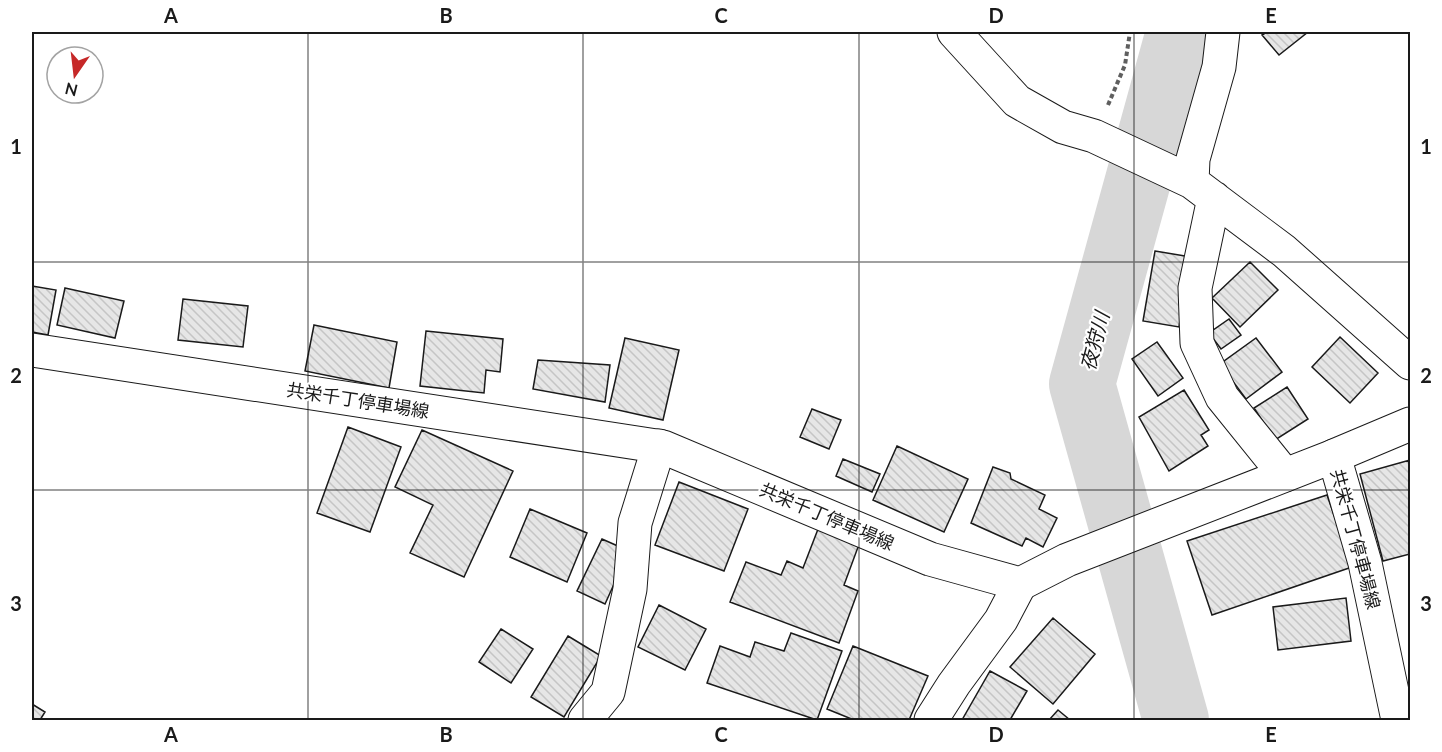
<svg xmlns="http://www.w3.org/2000/svg" width="1442" height="752" font-family="Lato,'Noto Sans JP',sans-serif">
<style>
.lines{fill:none;stroke-linecap:round;stroke-linejoin:round}
.river{stroke:#d7d7d7;stroke-width:66}
.building{fill:url(#building-back-hatch);stroke:#1a1a1a;stroke-width:1.5}
.minor-casing{stroke:#1a1a1a;stroke-width:35}
.major-casing{stroke:#1a1a1a;stroke-width:35}
.path{stroke:#5f5f5f;stroke-width:4;stroke-dasharray:4.5 3;stroke-linecap:butt}
.minor{stroke:#fff;stroke-width:33}
.major{stroke:#fff;stroke-width:33}
.grid{fill:none;stroke:#1a1a1a;stroke-width:1.5;stroke-opacity:0.55}
.labels{text-anchor:middle;dominant-baseline:central;stroke-width:4.5;stroke-linejoin:round;paint-order:stroke}
.street-label{font-size:18px;fill:#1a1a1a;stroke:#fff}
.water-label{font-size:20px;font-style:italic;fill:#1a1a1a;stroke:#fff}
.neatline{fill:none;stroke:#1a1a1a;stroke-width:2}
.grid-label{font-size:20px;text-anchor:middle;font-weight:bold;fill:#1a1a1a}
</style>
<defs>
<pattern id="building-back-hatch" width="6" height="6" patternUnits="userSpaceOnUse" patternTransform="scale(1.5)"><rect width="6" height="6" fill="#e6e6e6"/><path d="M-1 5l2 2M0 0l6 6M5-1l2 2" fill="none" stroke="#c5c5c5"/></pattern>
</defs>
<rect width="100%" height="100%" fill="#fff"/>
<g class="lines">
<path class="river" d="M1176,720L1082,384L1179,32"/>
</g>
<path class="building" d="M1267,32H1308L1279,55L1262,35Z
M1155,251L1191,257L1179,327L1143,321Z
M1250,262L1278,290L1240,327L1212,298Z
M32,286L56,290L48,335L32,332Z
M65,288L124,301L115,338L57,325Z
M183,299L248,306L243,347L178,340Z
M1229,319L1241,335L1221,349L1209,333Z
M314,325L397,342L389,388L305,371Z
M426,331L503,339L500,372L486,370L484,393L420,386Z
M1340,337L1378,373L1350,403L1312,367Z
M625,338L679,350L663,420L609,408Z
M1256,338L1282,372L1246,399L1220,364Z
M1157,342L1183,378L1158,396L1132,359Z
M538,360L610,365L605,402L533,389Z
M1287,387L1308,419L1275,440L1254,408Z
M1184,390L1209,430L1201,435L1208,446L1169,471L1139,417Z
M812,409L841,420L829,449L800,437Z
M348,427L401,447L370,532L317,513Z
M422,430L513,471L464,577L410,553L433,505L395,487Z
M897,446L968,479L944,532L873,500Z
M843,459L880,474L872,492L836,476Z
M1410,460V554L1383,561L1360,474Z
M993,467L1010,473L1011,479L1045,495L1039,509L1057,518L1043,547L1026,538L1022,546L971,523Z
M679,482L748,509L724,571L655,545Z
M1327,495L1352,567L1212,615L1187,541Z
M530,509L587,533L567,582L510,557Z
M820,524L861,539L844,585L858,591L839,643L730,602L746,562L781,575L787,561L803,568Z
M602,539L629,551L605,604L577,591Z
M1346,598L1351,641L1278,650L1273,607Z
M659,605L706,629L685,670L638,647Z
M1053,618L1095,654L1053,704L1010,667Z
M501,629L533,649L511,683L479,662Z
M791,633L842,651L817,720L707,683L720,646L750,657L755,642L784,651Z
M568,636L601,656L564,717L531,697Z
M853,646L928,676L909,720H854L827,709Z
M990,671L1027,691L1010,720H962Z
M32,704L45,712L40,720H32Z
M1058,710L1070,720H1049Z"/>
<g class="lines">
<g class="minor-casing">
<path id="minor" d="M954,32L1017,101L1063,127L1094,136L1192,182L1284,251L1410,363
M1192,182L1193,159L1219,67L1223,32
M1214,198L1195,288L1197,343L1222,397L1285,475
M1334,456L1410,424
M585,720L608,692L630,589L635,523L659,446
M931,720L954,684L1001,620L1020,584"/>
</g>
<g class="major-casing">
<path id="major" d="M32,350L663,447L930,559L1020,584L1067,560L1334,456L1365,563L1398,720"/>
</g>
<path class="path" d="M1108,105L1125,65L1130,32"/>
<use href="#minor" class="minor"/>
<use href="#major" class="major"/>
</g>
<path class="grid" d="M308,32V720M583,32V720M859,32V720M1134,32V720M32,262H1410M32,490H1410"/>
<g class="labels">
<g class="street-label">
<text transform="translate(358 400) rotate(9)">共栄千丁停車場線</text>
<text transform="translate(827 516) rotate(23)">共栄千丁停車場線</text>
<text transform="translate(1356 539) rotate(75)">共栄千丁停車場線</text>
</g>
<g class="water-label">
<text transform="translate(1094 341) rotate(-75)">夜狩川</text>
</g>
</g>
<rect width="1442" height="752" fill="none" stroke="#ffffff" stroke-width="66"/>
<g transform="translate(75 75) rotate(194)"><circle r="28" fill="#ffffff" stroke="#a3a3a3" stroke-width="1.5"/>
<path d="M0-4.5L10 22L0 15L-10 22Z" fill="#c62828"/>
<text y="-9" font-size="16" font-weight="bold" text-anchor="middle" fill="#1a1a1a">N</text>
</g>
<rect x="33" y="33" width="1376" height="686" class="neatline"/>
<g class="grid-label">
<text x="171" y="23">A</text>
<text x="446" y="23">B</text>
<text x="721" y="23">C</text>
<text x="996" y="23">D</text>
<text x="1271" y="23">E</text>
<text x="16" y="154">1</text>
<text x="1426" y="154">1</text>
<text x="16" y="383">2</text>
<text x="1426" y="383">2</text>
<text x="16" y="611">3</text>
<text x="1426" y="611">3</text>
<text x="171" y="742">A</text>
<text x="446" y="742">B</text>
<text x="721" y="742">C</text>
<text x="996" y="742">D</text>
<text x="1271" y="742">E</text>
</g>
</svg>
